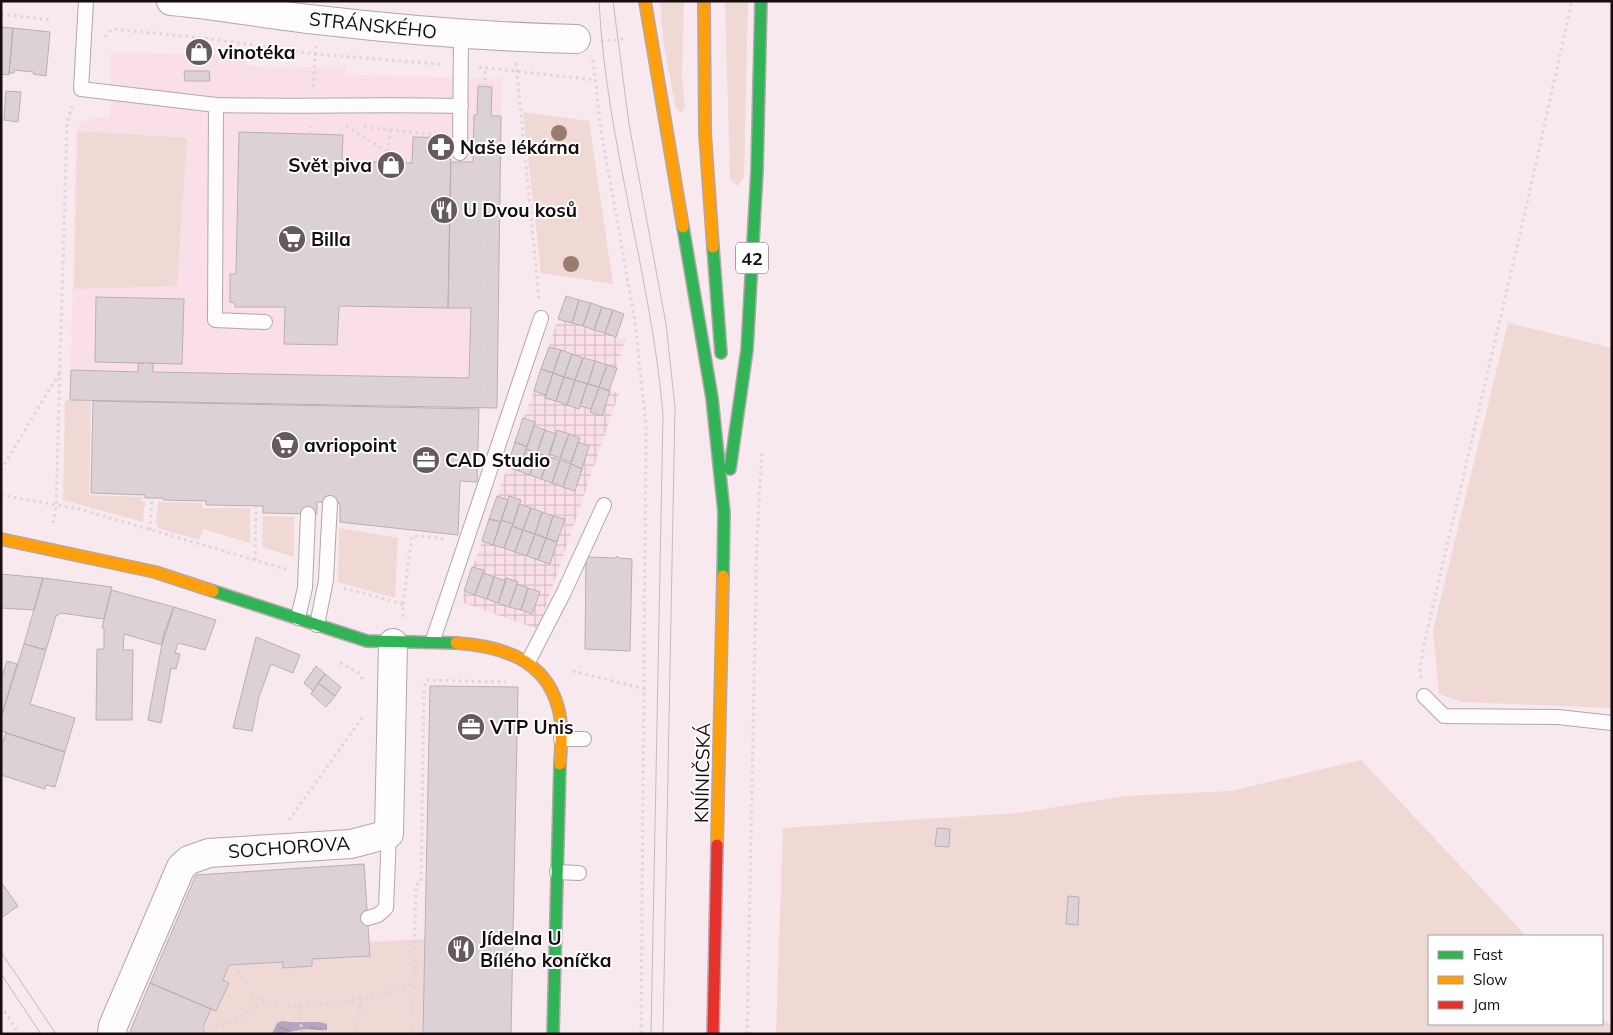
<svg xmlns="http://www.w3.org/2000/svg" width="1613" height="1035" font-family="Mulish,sans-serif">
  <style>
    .built { fill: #fadfe8 }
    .industrial { fill: url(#industrial-grid) }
    .green { fill: #f0d8d4 }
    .water { fill: url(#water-ripples) }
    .building { fill: #dcd1d7; stroke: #baafb5 }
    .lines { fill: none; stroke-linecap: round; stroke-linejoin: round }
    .lane-casing { stroke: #b3a7ab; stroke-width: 16 }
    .street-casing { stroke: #b3a7ab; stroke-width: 30 }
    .fast-casing { stroke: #b3a7ab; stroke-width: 14 }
    .slow-casing { stroke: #b3a7ab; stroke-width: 14 }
    .jam-casing { stroke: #b3a7ab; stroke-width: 14 }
    .path { stroke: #dbd7d9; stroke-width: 3; stroke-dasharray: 2.5 4; stroke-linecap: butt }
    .lane { stroke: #fefcfc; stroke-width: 14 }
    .street { stroke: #fefcfc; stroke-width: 28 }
    .fast { stroke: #30b455; stroke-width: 11 }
    .slow { stroke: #ff9f0a; stroke-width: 11 }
    .jam { stroke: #e5322d; stroke-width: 11 }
    .tram { stroke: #c1bdbe; stroke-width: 1 }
    .tree { fill: #9a7b70 }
    .labels { text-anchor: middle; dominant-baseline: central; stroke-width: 4; stroke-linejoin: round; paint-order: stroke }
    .shield { fill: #fff; stroke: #5d5658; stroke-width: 1 }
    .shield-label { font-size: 18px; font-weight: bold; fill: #170d10 }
    .street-label { font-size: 19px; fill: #170d10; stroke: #fff }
    .poi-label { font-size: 19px; font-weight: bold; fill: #170d10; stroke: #fff; text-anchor: start }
  </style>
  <defs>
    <pattern id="industrial-grid" width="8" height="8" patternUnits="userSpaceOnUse" patternTransform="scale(1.25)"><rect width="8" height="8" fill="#fadfe8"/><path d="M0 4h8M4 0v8" fill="none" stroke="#d6bec6"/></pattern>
    <pattern id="water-ripples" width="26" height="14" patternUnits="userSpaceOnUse" patternTransform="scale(1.25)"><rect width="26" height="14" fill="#b3a5bc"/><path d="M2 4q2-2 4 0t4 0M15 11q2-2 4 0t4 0" fill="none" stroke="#998da1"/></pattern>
  </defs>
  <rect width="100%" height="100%" fill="#f7e9ee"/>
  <path class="built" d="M111,52L245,56V65L274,68L345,67L346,75L502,79L497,408L70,400L76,135L80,123L93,118L110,117Z"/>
  <path class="industrial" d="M566,296L624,314L617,337L625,340L609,391L619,393L538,629L461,602Z"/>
  <path class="green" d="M660,1H684L682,77L685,107L681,113L676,109L664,47Z
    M725,1H748L744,178L737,186L730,179Z
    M523,112L589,121L613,284L541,273Z
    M78,131L187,138L177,286L74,289Z
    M1508,323L1612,348V708L1462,702L1439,694L1433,630Z
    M65,400L91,401L89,495L143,497L142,501L145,502L143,522L63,500Z
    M158,500L161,502L202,503L203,508H250V543L203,529L199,540L158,528L156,522Z
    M263,516L294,517V557L262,547Z
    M339,528L398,538L395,598L338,582Z
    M1361,760L1526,936H1429V1024H1602V1017L1612,1027V1034H776L783,828L1018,813L1126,796L1231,791Z
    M425,939L423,1034H204L203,1027L211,1009L217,1011L228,983L223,980L229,965L283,962V968L312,966V959L370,956L369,942Z"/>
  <path class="water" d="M282,1021C296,1024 317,1020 327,1024V1030C318,1031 308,1028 299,1030C289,1032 283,1034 272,1034L277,1023Z"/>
  <path class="building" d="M1,27L13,28L9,75L1,74Z
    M13,28L50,32L46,76L33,74L34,72L14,70V73H9Z
    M184,71H209L210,81H185Z
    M478,86L492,87L491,116H501L497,408L70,400L71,370L138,372V363H153V372L469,378L471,308H448L451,162H473L474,115H477Z
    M6,91L21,92L18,122L4,120Z
    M239,132L343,135L342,161L412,163L413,137L451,138L448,308L339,306L337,345L284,344L285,307H235V303L230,302V274H236Z
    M566,296L579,300L572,323L558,319Z
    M96,297L184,299L182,364L95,362Z
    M579,300L591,303L583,326L572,323Z
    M591,303L602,307L594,330L583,326Z
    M602,307L613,310L605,333L594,330Z
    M613,310L624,314L616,337L605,333Z
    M549,347L561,350L553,373L541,369Z
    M561,350L572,354L564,377L553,373Z
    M572,354L583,358L575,380L564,377Z
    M583,358L595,361L588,384L575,380Z
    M595,361L607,365L599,387L588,384Z
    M607,365L617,368L609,391L599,387Z
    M541,369L553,373L546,395L534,391Z
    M553,373L564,377L556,401L545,398Z
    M564,377L575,380L567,405L556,401Z
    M575,380L587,384L579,409L567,405Z
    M587,384L599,387L591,409L580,406Z
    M599,387L610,391L602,416L590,412Z
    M93,401L479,409L477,482L460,481L458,535L340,522V503L317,502V514L263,513V506L206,505V501L163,500V498H145V495L91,493Z
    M523,418L535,422L527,447L515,442Z
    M534,426L545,430L537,453L526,449Z
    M545,430L556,434L549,457L537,453Z
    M557,430L569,434L560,458L549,454Z
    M569,434L580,438L571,462L560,458Z
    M515,442L527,447L519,471L507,467Z
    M578,442L589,446L582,469L571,464Z
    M526,449L537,453L530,475L519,471Z
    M537,453L549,457L541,479L530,475Z
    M549,457L560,460L552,483L541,479Z
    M560,460L571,464L563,487L552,483Z
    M571,464L582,469L575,491L563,487Z
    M497,496L508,500L501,522L489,519Z
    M509,496L521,500L513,524L501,520Z
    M519,504L531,508L523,530L512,526Z
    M531,508L542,512L535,534L523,530Z
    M542,512L553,516L546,538L535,534Z
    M553,516L565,519L557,542L546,538Z
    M489,519L501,522L493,545L482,541Z
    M501,520L513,524L504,548L493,545Z
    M512,526L523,530L515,552L504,548Z
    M523,530L535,534L527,556L515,552Z
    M535,534L546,538L538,560L527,556Z
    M546,538L557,542L550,564L538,560Z
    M617,556L619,558L632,559L630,651L585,649L586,557L616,558Z
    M472,567L484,570L475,595L464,591Z
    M483,573L494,577L487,599L475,595Z
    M1,574L43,578L34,610L1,608Z
    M494,577L506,581L498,603L487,599Z
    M43,578L112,587L104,619L61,613L56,616L46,650L24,644Z
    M506,578L518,582L509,607L498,603Z
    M517,584L528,588L521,610L509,607Z
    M528,588L540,592L532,614L521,610Z
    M111,590L174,607L162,645L124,634L123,650H133L132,720H96L97,649H104V628H102Z
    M174,607L216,620L205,650L178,643L175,653L180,654L176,669L171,668L161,723L148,720L164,633Z
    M256,637L300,655L293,673L271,664L259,697L252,731L233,728Z
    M24,644L46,650L30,704L75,718L65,752L1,731V718Z
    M7,661L17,664L1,718V680Z
    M316,666L325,674L313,691L304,683Z
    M325,674L341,687L335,696L318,683Z
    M318,683L335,696L326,707L311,694Z
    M430,686L518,687L511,1034H423Z
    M6,733L65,752L55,787L46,785L45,789L1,775V741L3,742Z
    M937,828L950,829L949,847L935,846Z
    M364,864L370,956L312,959V966L283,968V962L229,965L223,980L229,983L216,1011L150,983L196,875Z
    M1,882L18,906L1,918Z
    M1068,896L1079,897L1078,925L1066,924Z
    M150,983L211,1009L203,1027L204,1034H129Z"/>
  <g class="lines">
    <defs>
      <path id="lane" d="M86,1L81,89L216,105
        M460,153L461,34
        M265,322L215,320L216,105C298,107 379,104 461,106
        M298,618L305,588L308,514
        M317,625L326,580L330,503
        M433,640L541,318
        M529,660L564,592L604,505
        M1424,696L1444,716L1558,717L1612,723
        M561,739H584
        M557,872L579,873
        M368,918L378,915L386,908L389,834"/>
      <path id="street" d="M171,1C220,5 269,15 318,20C404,30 490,37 576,39
        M112,1034L113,1026L181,867L189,860L209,853L351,844L389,834L393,643"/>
      <path id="fast" d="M683,227L712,398L724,512
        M713,247L721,353
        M730,469L747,350L757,171L761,1
        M723,576L724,512
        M213,591L367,641L456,643
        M553,1034L560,764"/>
      <path id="slow" d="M645,1L683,227
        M704,1L705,133L713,247
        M1,539L155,572L213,591
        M456,643C501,646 545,659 558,707C563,724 561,746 560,764
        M717,845L723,576"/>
      <path id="jam" d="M713,1034L717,845"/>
    </defs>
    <use href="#lane" class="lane-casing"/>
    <use href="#street" class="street-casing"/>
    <use href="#fast" class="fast-casing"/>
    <use href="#slow" class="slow-casing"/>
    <use href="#jam" class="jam-casing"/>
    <path class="path" d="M1,14L50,20
      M105,37L112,29L212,39L315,54L440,64
      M601,41L624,39
      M593,60L601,131L635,321L646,427L641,1034
      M516,63L539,298
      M479,67L595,80
      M313,87L316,46
      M346,126L388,152
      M364,127L440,135
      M390,130L388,160H412
      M311,134V126
      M146,363L145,386L484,394L485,67
      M1,470L60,372
      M1,495L79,509L286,569
      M53,523L56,507L67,123L72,106
      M150,530L152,498
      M255,560L256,506
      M344,588L403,604V617
      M403,604L412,536L432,537L445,540
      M340,663L359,673L364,682
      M573,671L645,689
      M1421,678L1420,671L1424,644L1521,230L1572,1
      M289,820L364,715
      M235,965C241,974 247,990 256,997C283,1018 383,997 413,984
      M299,1005L302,1034
      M1,1006L19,1034
      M203,1029L231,1022L251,1009L267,1003
      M355,1034L361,1000
      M412,1034L416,885L421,882L424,689L426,680L506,682
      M747,1034L757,537L762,452"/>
    <use href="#lane" class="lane"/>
    <use href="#street" class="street"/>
    <use href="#fast" class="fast"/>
    <use href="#slow" class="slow"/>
    <use href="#jam" class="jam"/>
    <path class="tram" d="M599,1C606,141 651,275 663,414L651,1034
      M613,1L629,124L666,324L675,407L663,1034
      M1,952L56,1034
      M1,974L41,1034"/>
  </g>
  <g class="tree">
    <circle cx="559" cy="133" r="8"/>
    <circle cx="571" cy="264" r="8"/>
  </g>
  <defs>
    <symbol id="shop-disc" viewBox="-11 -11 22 22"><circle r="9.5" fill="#655a5e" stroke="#fff"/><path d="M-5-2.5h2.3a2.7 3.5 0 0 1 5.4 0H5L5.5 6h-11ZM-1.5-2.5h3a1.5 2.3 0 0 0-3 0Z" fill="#fff"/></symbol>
    <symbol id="pharmacy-disc" viewBox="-11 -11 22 22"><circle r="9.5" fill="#655a5e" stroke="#fff"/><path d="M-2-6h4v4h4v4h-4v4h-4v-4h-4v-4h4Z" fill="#fff"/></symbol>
    <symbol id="restaurant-disc" viewBox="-11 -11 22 22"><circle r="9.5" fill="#655a5e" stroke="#fff"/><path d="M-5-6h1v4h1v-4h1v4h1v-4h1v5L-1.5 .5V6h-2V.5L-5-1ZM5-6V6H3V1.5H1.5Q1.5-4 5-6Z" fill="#fff"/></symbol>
    <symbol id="supermarket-disc" viewBox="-11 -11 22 22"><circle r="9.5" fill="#655a5e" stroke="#fff"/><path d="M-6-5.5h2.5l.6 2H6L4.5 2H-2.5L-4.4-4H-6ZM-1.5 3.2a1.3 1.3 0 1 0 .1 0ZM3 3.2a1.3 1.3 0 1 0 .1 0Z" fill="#fff"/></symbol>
    <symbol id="office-disc" viewBox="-11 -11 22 22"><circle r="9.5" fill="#655a5e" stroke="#fff"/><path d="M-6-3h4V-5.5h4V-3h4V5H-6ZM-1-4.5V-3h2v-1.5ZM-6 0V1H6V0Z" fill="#fff"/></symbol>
  </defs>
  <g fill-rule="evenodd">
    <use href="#shop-disc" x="183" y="36" width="32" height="32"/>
    <use href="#pharmacy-disc" x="425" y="131" width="32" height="32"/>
    <use href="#shop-disc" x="375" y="149" width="32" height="32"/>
    <use href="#restaurant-disc" x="428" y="194" width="32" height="32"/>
    <use href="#supermarket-disc" x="276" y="223" width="32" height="32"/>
    <use href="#supermarket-disc" x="269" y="429" width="32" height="32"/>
    <use href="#office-disc" x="410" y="444" width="32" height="32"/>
    <use href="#office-disc" x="455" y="711" width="32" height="32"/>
    <use href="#restaurant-disc" x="445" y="933" width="32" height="32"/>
  </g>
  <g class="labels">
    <rect class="shield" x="736" y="242.5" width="32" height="31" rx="4"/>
    <g class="shield-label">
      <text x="752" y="258">42</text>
    </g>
    <g class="street-label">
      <text transform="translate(373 25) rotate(6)">STRÁNSKÉHO</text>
      <text transform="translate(702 773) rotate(-89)">KNÍNIČSKÁ</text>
      <text transform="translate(289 847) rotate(-4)">SOCHOROVA</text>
    </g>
    <g class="poi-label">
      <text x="218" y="52">vinotéka</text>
      <text x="460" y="147">Naše lékárna</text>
      <text x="372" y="165" text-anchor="end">Svět piva</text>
      <text x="463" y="210">U Dvou kosů</text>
      <text x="311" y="239">Billa</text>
      <text x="304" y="445">avriopoint</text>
      <text x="445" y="460">CAD Studio</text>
      <text x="490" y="727">VTP Unis</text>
      <text x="480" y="938">Jídelna U<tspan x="480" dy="22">Bílého koníčka</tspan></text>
    </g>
  </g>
  <rect width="1613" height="1035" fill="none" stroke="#170d10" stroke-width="5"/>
  <rect x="1428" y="935" width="175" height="90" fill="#ffffff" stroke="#a29e9f"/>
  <rect x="1438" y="951" width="25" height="8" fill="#30b455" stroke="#a29e9f"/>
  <text x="1473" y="960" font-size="15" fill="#170d10">Fast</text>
  <rect x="1438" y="976" width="25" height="8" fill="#ff9f0a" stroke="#a29e9f"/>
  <text x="1473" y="985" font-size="15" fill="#170d10">Slow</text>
  <rect x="1438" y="1001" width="25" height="8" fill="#e5322d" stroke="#a29e9f"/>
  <text x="1473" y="1010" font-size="15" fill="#170d10">Jam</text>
</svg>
